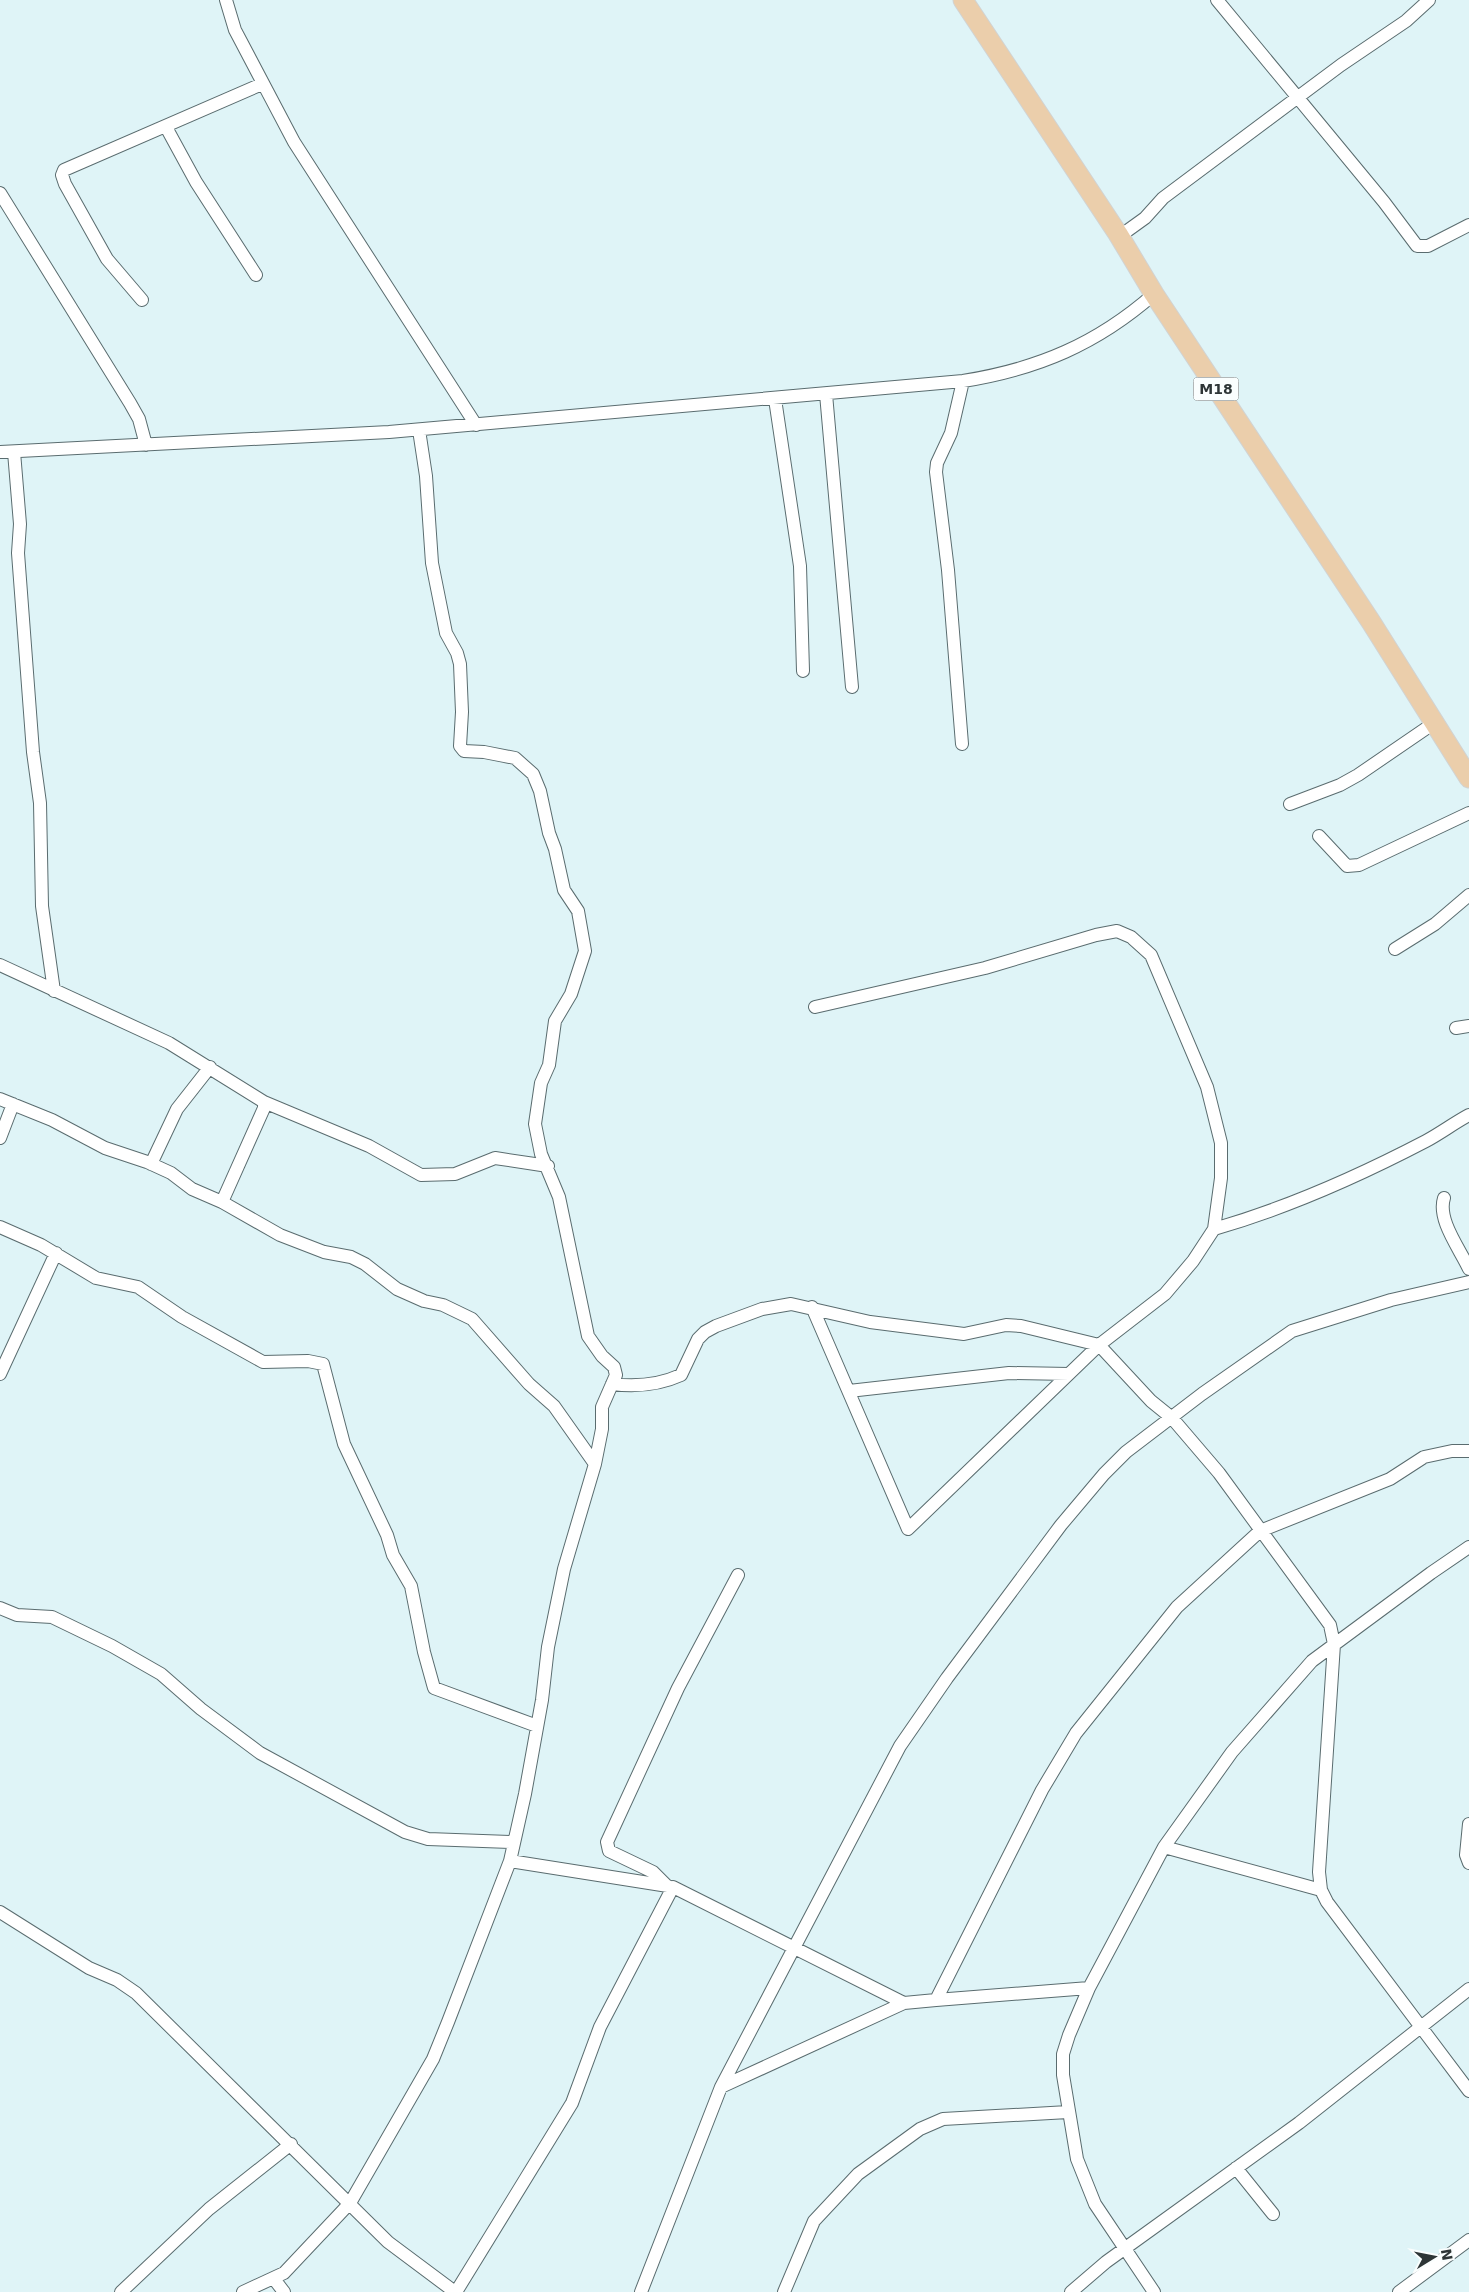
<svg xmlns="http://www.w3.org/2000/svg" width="1469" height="2292" font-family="'DejaVu Sans',sans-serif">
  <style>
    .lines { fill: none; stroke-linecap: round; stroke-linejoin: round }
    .street-casing { stroke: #5a6c6f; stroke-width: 14 }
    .primary-casing { stroke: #d1d3d3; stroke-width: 21 }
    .street { stroke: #fff; stroke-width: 12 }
    .primary { stroke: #ebceab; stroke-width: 19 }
    .labels { text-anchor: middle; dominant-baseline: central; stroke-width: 5; stroke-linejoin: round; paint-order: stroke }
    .shield { fill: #fafefe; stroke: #6a7172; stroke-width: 1 }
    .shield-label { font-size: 14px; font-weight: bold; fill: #2d3536 }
  </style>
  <rect width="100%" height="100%" fill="#dff4f7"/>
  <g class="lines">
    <defs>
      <path id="street" d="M226,0L235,30L294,142L476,425
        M1217,0L1384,202L1417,246H1428L1469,225
        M166,127L196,182L256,275
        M0,193L130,403L139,419L146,445
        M1120,236L1145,218L1163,198L1341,65L1406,21L1429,0
        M142,300L107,259L65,184L62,175L64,170L262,84
        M826,394L852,687
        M775,399L800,566L803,671
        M0,452L389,432L963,381C1038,369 1097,344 1154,294
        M14,452L20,524L18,553L33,752L40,803L42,906L54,991
        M962,744L948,570L936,472L937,463L951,433L963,381
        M1290,804L1340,785L1358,775L1434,723
        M1319,836L1347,866L1359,865L1469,813
        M1395,949L1435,924L1469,895
        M0,965L169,1043L264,1102L369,1146L421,1175L455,1174L495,1158L548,1166
        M1456,1028L1469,1026
        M0,1099L52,1120L105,1148L147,1162L171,1173L192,1189L222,1202L280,1235L324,1252L351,1257L365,1264L397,1289L424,1301L443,1305L472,1319L529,1384L554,1406L595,1464
        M0,1138L13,1104
        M151,1164L177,1109L210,1067
        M1444,1198C1437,1220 1460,1249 1469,1269
        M222,1202L264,1108V1102
        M0,1227L41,1245L96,1278L138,1287L182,1317L263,1362L308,1361L323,1364L344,1444L387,1535L393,1555L411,1586L424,1652L434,1688L537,1726
        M1214,1229C1287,1208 1359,1176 1426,1141C1441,1133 1454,1123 1469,1115
        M812,1307L908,1529L1099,1345L1165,1294L1193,1261L1214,1229L1221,1178V1143L1207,1087L1151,955L1131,937L1117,931L1096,935L985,968L815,1007
        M0,1374L56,1253
        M612,1384C636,1387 659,1385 681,1375L698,1339L705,1332L716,1326L762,1309L791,1304L870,1322L964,1334L1006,1325L1021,1326L1099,1345L1151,1401L1172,1418L1219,1473L1330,1625L1334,1644L1319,1872L1321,1890L1327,1902L1469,2091
        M849,1391L1009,1373L1069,1374
        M0,1608L17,1615L52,1617L112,1646L161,1674L201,1709L260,1753L405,1832L428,1839L513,1842
        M1469,1824L1466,1855L1469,1863
        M1164,1847L1321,1890
        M510,1861L668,1886
        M667,1886L653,1872L609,1851L607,1842L678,1688L738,1575
        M0,1912L89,1968L117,1980L136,1993L388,2242L455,2292
        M1089,1988L936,2000L1042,1790L1076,1733L1177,1607L1260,1531L1390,1479L1424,1457L1452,1451H1469
        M721,2087L904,2003
        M1236,2168L1273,2214
        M274,2279L284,2292
        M121,2292L209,2209L291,2144
        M243,2292L284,2273L350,2203L433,2059L448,2022L510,1861L525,1794L542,1700L548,1647L564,1569L595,1464L602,1429V1407L616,1375L614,1367L602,1356L588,1336L559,1197L541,1154L535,1124L541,1083L549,1065L555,1021L571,994L585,951L578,911L564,890L555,849L549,833L540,791L533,774L515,758L484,752L464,751L460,746L462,712L460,664L457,653L446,633L432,563L426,476L419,430
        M456,2292L572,2103L600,2027L673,1887L904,2003L936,2000
        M641,2292L721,2087L900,1746L947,1678L1061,1525L1104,1474L1126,1452L1202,1394L1292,1331L1391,1300L1469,1282
        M784,2292L814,2221L858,2174L920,2129L943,2119L1068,2112
        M1071,2292L1106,2262L1299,2123L1469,1989
        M1154,2292L1095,2204L1077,2159L1063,2075V2054L1069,2035L1089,1988L1164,1847L1232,1752L1312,1661L1431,1573L1469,1547
        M1399,2292L1469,2240"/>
      <path id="primary" d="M963,0L1118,234L1154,294L1371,622L1469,778"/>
    </defs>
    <use href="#street" class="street-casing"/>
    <use href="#primary" class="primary-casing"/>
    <use href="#street" class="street"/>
    <use href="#primary" class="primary"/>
  </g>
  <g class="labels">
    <rect class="shield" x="1193.5" y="377.5" width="45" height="23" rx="4"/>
    <g class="shield-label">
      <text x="1216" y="389">M18</text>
    </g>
  </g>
  <g transform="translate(1434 2257) rotate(80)" stroke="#fafefe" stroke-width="4" paint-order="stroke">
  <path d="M0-4L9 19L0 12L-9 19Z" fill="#2d3536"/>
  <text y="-8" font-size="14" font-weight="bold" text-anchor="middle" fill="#2d3536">N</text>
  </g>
</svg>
